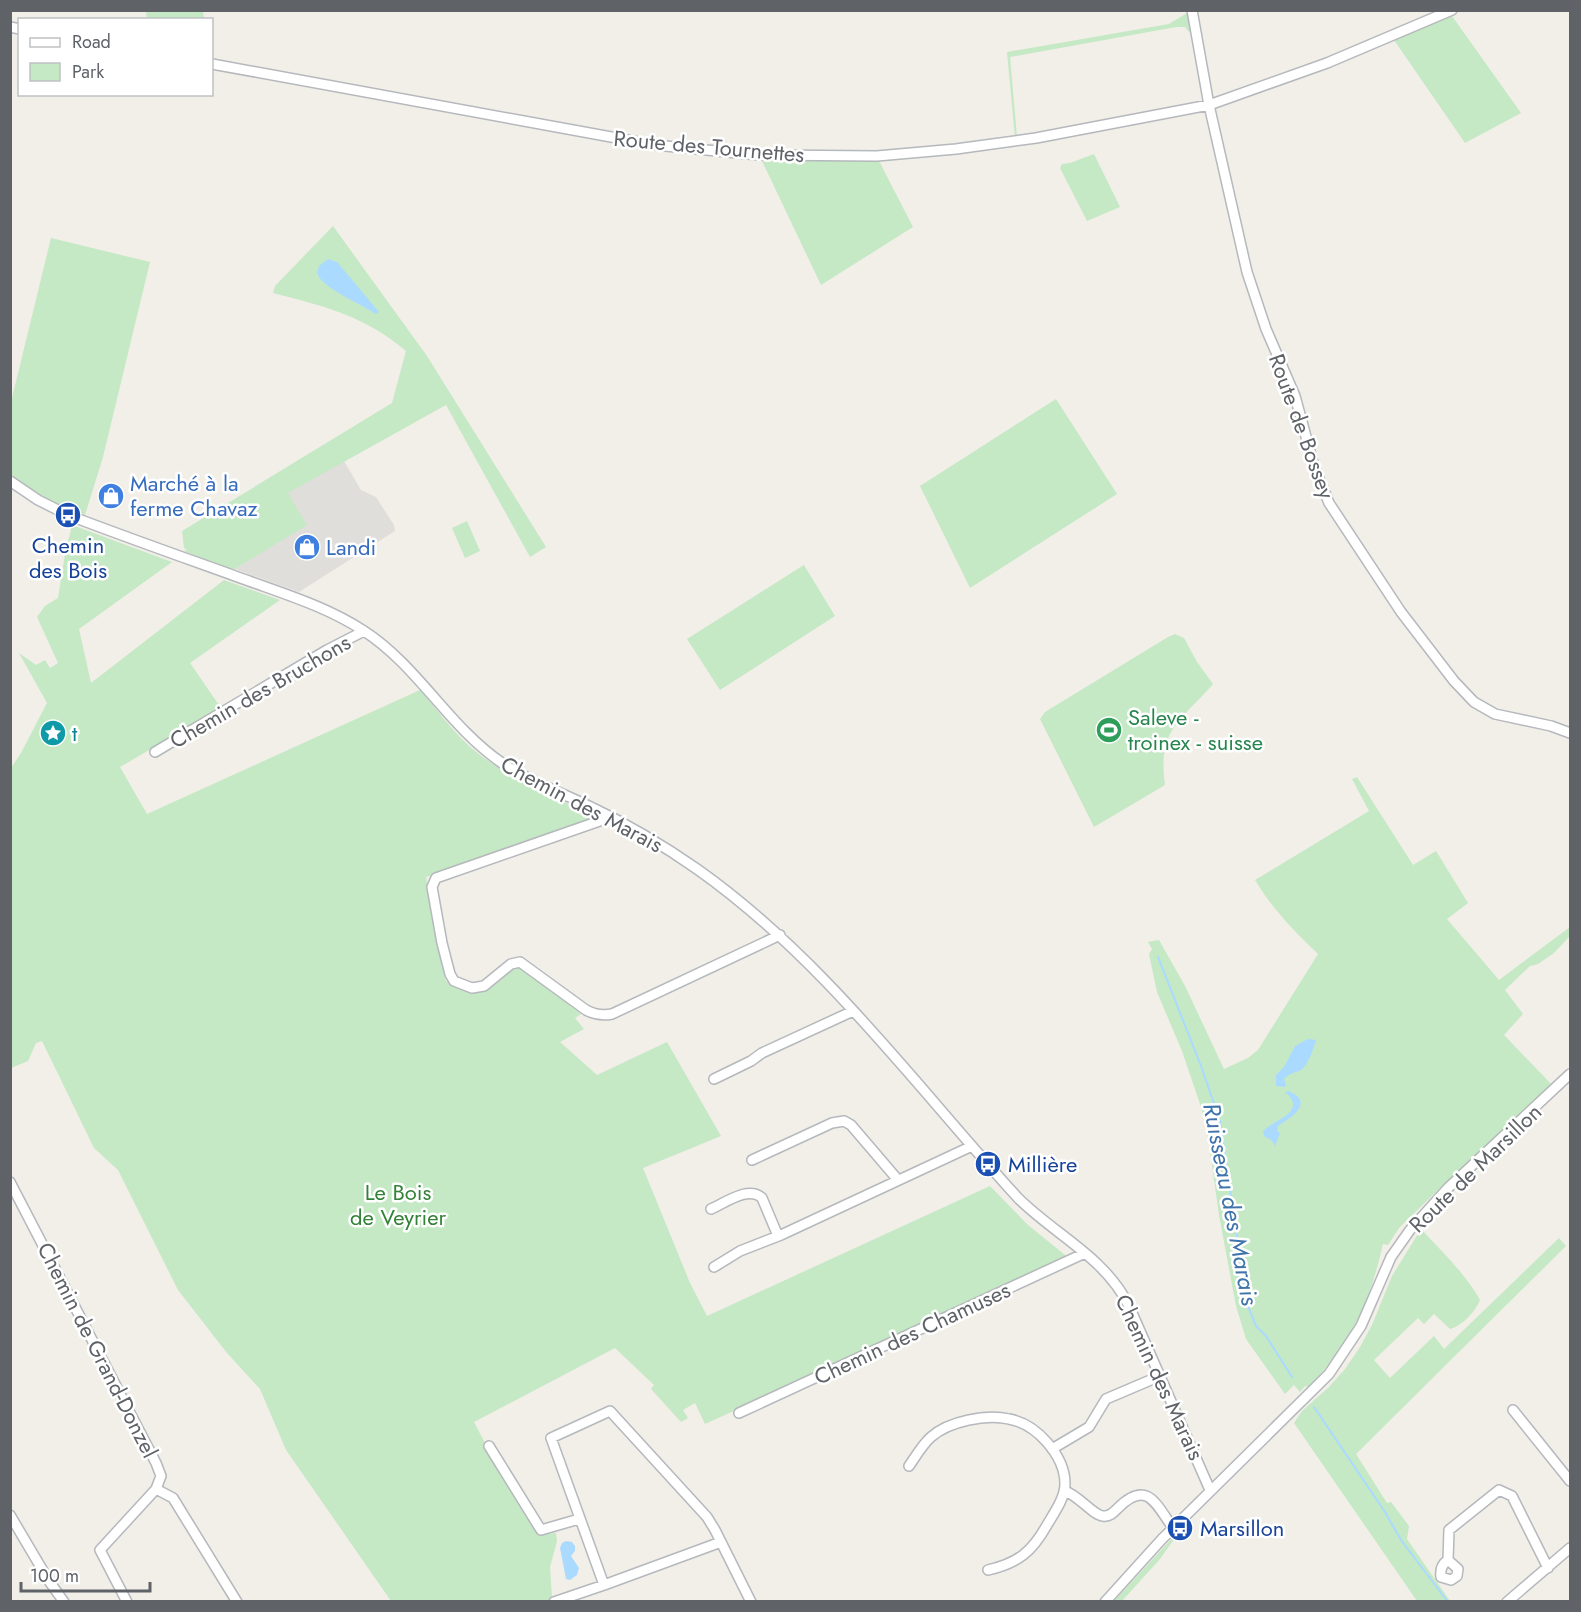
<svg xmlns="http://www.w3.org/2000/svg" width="1581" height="1612" font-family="Jost,sans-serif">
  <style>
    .industrial { fill: #e0deda }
    .green { fill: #c5e8c5 }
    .water { fill: #aadaff }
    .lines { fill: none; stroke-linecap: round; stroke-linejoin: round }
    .stream { stroke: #aadaff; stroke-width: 2 }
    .minor-casing { stroke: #b5b8bc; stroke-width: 12 }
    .minor { stroke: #fff; stroke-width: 9 }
    .labels { text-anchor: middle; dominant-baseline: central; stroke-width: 5; stroke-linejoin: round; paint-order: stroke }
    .street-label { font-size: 22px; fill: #5f6368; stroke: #fff }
    .shop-label { font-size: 22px; fill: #366cbe; stroke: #fff; text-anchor: start }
    .transit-label { font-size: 22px; fill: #164399; stroke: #fff; text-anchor: start }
    .leisure-label { font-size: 22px; fill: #27864d; stroke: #fff; text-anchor: start }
    .culture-label { font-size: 22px; fill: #0d838f; stroke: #fff; text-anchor: start }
    .park-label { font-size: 22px; fill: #348238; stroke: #fff }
    .water-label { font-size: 24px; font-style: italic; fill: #4174aa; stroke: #fff }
  </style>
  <rect width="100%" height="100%" fill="#f1efe8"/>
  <path class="industrial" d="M344,461L361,490L376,497L394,525L395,531L299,592L235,569L306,525L287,493Z"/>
  <path class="green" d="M146,11H203L204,19H147Z
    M1187,13L1191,34L1185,27H1176L1010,57L1017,137L1015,138L1007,52L1169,24Z
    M1452,16L1521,113L1465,143L1394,40Z
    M1094,154L1120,207L1087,221L1060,168L1062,164L1070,163Z
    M761,159L784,161L878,159L913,227L821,285Z
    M333,226L427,356L546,547L530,557L446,405L288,493L307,525L235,569L225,568L184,551L187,550L184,548L182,531L392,403L406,351C365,316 324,306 273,293L275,286Z
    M51,238L150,262L103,457L85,515C56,504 35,494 11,474V402Z
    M1056,399L1117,494L970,588L920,486Z
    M467,521L480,551L465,558L452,528Z
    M72,525L172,562L79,629L91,683L224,580L280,600L190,663L221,708L120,767L147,814L420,690C436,709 451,729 469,746C506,778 551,796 595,816L587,823L495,856L426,877L445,979C453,992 477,994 490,988C498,984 506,974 513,968H522L581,1014L575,1018L584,1029L560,1042L597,1075L667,1042L721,1136L643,1168L690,1283L707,1316L990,1186L1028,1225L1070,1259L705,1424L695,1403L683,1410L688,1418L681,1422L651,1389L654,1385L615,1348L474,1422L503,1478L539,1535L556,1533L557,1541L550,1567L552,1598L542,1602L391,1601L286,1450L260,1389L227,1353L178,1290L118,1170L94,1148L42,1041L36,1043L28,1061L11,1068V768L21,753L47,703L19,653L36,665L45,660L50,668L58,663L37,617L45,606L58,598L65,554Z
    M804,565L835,616L720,690L687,639Z
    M1175,634L1184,638L1197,662L1213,684C1181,721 1157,729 1165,785L1094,827L1040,719L1045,712L1168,637Z
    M1357,777L1413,865L1436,851L1468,903L1447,919L1499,980L1570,927V936L1554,953L1538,964L1530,966L1505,990L1523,1014L1504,1035L1553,1086L1442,1186L1399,1228L1388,1245L1383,1244C1369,1305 1352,1341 1309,1387L1305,1386L1300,1392L1294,1385L1285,1394L1246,1339L1236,1306L1219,1215L1209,1144L1201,1107L1182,1051L1157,992L1149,954L1152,949L1148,942L1159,940L1185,986L1224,1069L1248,1058L1258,1050L1318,954C1291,928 1275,912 1255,880L1369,811L1352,779Z
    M1421,1229C1442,1252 1465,1273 1480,1300C1475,1312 1462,1326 1450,1329L1434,1314L1424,1324L1418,1318L1374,1360L1390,1378L1434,1336L1444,1349L1559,1238L1566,1246L1356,1454L1387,1503L1391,1502L1409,1526L1407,1539L1450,1601H1417L1294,1423L1302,1411L1329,1387L1345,1369L1360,1347L1372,1325L1392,1276Z
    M1176,1534L1177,1535L1160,1559L1122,1601H1114Z"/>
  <path class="water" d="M328,259L337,262L379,312L376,314C360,303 323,289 317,273L319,266Z
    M1308,1039L1316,1040C1314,1047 1308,1066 1301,1070C1295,1073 1289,1073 1284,1079L1286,1085L1285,1087L1276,1086V1075L1284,1067L1295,1046Z
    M1288,1091C1316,1102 1291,1118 1278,1126L1277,1131L1280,1133L1275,1146L1271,1140L1264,1136L1263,1132C1270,1120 1310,1113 1285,1092Z
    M566,1541L572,1542L575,1546V1551L571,1556L579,1568L577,1575L570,1580L566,1579L560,1548L562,1543Z"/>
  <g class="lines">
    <path class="stream" d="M1158,957L1201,1066L1220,1121L1247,1304L1256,1326L1266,1336L1292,1377
      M1314,1407L1385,1512L1401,1540L1448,1602"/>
    <defs>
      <path id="minor" d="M1192,10L1209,105L1247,272L1266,329L1295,396L1314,466L1329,503L1401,612L1454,681L1474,702L1495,714L1551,726L1570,733
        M10,27L20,29
        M212,64L655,145L758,155L877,156L956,149L1036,138L1209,105L1327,63L1452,10
        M10,481L38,500L68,515C128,538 188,559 249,581C288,595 329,608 364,631C418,666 448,726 502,763C530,782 563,793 593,808C629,825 664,846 697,869C823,958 915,1085 1018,1198C1055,1235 1105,1257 1129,1306L1210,1490
        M155,752L327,650L364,631
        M611,817L436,878L432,887L442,943L450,974L454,981L472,988L484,986L511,964L520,962L586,1010C595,1015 602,1016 612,1014L780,935
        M714,1079L751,1061L762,1053L853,1011
        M752,1160L832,1123L844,1121L851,1125L898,1180
        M10,1182L156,1463L161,1476L156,1489L100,1550L127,1602
        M711,1209C725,1203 749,1185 762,1198L778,1236
        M714,1267L740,1251L781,1235L972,1146
        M1513,1410L1570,1481
        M739,1413L1085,1253
        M489,1446L541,1530L579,1519
        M1052,1449L1089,1427L1106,1399L1160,1376
        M909,1466C916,1456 922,1445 931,1437C949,1421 986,1414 1009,1419C1037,1424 1065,1456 1065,1484C1065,1498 1054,1513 1047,1525C1032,1552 1018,1563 988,1570
        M156,1489L173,1498L237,1602
        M1065,1491C1079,1496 1094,1516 1103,1516C1110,1517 1114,1512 1118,1508C1147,1479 1156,1504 1173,1528
        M10,1515L49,1581L64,1602
        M1448,1560L1458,1569L1457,1576L1451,1580L1441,1577C1440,1570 1442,1564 1448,1560L1449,1530L1499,1490L1512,1496L1548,1568
        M604,1585L551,1438L610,1411L707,1517L715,1530L751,1602
        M554,1602L604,1585L721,1542
        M1105,1602L1162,1539L1329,1374L1361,1326L1391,1257L1410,1230L1448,1188L1570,1074
        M1507,1602L1570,1548"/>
    </defs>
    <use href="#minor" class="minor-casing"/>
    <use href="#minor" class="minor"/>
  </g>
  <defs>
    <symbol id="shop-disc" viewBox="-11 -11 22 22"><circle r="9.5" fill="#3f7fe0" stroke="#fff"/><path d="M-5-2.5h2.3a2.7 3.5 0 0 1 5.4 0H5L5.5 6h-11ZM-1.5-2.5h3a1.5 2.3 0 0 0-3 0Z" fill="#fff"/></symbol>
    <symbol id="bus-disc" viewBox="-11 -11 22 22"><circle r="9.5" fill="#1a4fb4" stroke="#fff"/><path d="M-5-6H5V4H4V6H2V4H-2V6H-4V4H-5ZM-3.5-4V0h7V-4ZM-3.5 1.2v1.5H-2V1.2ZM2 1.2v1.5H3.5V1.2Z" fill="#fff"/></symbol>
    <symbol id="stadium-disc" viewBox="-11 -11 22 22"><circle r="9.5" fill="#2e9e5b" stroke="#fff"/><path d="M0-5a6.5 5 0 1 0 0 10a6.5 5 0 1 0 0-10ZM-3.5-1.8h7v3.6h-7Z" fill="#fff"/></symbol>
    <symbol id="sight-disc" viewBox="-11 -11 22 22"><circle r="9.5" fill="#0f9aa8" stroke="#fff"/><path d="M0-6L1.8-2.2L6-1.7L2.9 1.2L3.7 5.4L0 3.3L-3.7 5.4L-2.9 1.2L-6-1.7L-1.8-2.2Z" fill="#fff"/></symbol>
  </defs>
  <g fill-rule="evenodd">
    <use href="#shop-disc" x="96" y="481" width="30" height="30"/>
    <use href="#bus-disc" x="53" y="500" width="30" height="30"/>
    <use href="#shop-disc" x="292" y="532" width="30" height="30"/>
    <use href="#stadium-disc" x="1094" y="715" width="30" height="30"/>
    <use href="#sight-disc" x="38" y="718" width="30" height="30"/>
    <use href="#bus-disc" x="973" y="1149" width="30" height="30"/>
    <use href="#bus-disc" x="1165" y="1513" width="30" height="30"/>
  </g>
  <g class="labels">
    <g class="street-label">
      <text transform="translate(709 146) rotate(5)">Route des Tournettes</text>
      <text transform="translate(1302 426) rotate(70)">Route de Bossey</text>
      <text transform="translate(260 691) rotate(-30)">Chemin des Bruchons</text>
      <text transform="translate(582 804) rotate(28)">Chemin des Marais</text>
      <text transform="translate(1475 1168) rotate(-44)">Route de Marsillon</text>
      <text transform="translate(912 1333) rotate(-25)">Chemin des Chamuses</text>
      <text transform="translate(98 1350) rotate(63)">Chemin de Grand-Donzel</text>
      <text transform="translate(1160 1377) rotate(65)">Chemin des Marais</text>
    </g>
    <g class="shop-label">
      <text x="130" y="483">Marché à la<tspan x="130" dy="25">ferme Chavaz</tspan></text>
      <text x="326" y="547">Landi</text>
    </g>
    <g class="transit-label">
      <text x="68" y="545" text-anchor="middle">Chemin<tspan x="68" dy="25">des Bois</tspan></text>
      <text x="1008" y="1164">Millière</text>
      <text x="1200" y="1528">Marsillon</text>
    </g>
    <g class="leisure-label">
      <text x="1128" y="717">Saleve -<tspan x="1128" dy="25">troinex - suisse</tspan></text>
    </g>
    <g class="culture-label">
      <text x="72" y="733">t</text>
    </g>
    <g class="park-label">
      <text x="398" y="1192">Le Bois<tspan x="398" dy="25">de Veyrier</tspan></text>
    </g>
    <g class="water-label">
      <text transform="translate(1231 1204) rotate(79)">Ruisseau des Marais</text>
    </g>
  </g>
  <rect width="1581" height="1612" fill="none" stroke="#5f6368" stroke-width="24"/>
  <rect x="18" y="18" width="195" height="78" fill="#ffffff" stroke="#bfc1c3" stroke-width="1.5"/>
  <rect x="30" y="38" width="30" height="9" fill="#ffffff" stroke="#bfc1c3" stroke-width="1.5"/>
  <text x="72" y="48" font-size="18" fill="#5f6368">Road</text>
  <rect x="30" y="63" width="30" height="18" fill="#c5e8c5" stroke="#bfc1c3" stroke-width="1.5"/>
  <text x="72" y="78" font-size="18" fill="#5f6368">Park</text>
  <path d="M21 1582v9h129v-9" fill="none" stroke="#5f6368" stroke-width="3"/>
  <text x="30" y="1582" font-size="18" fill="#5f6368" stroke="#ffffff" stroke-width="4.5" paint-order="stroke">100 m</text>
</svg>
